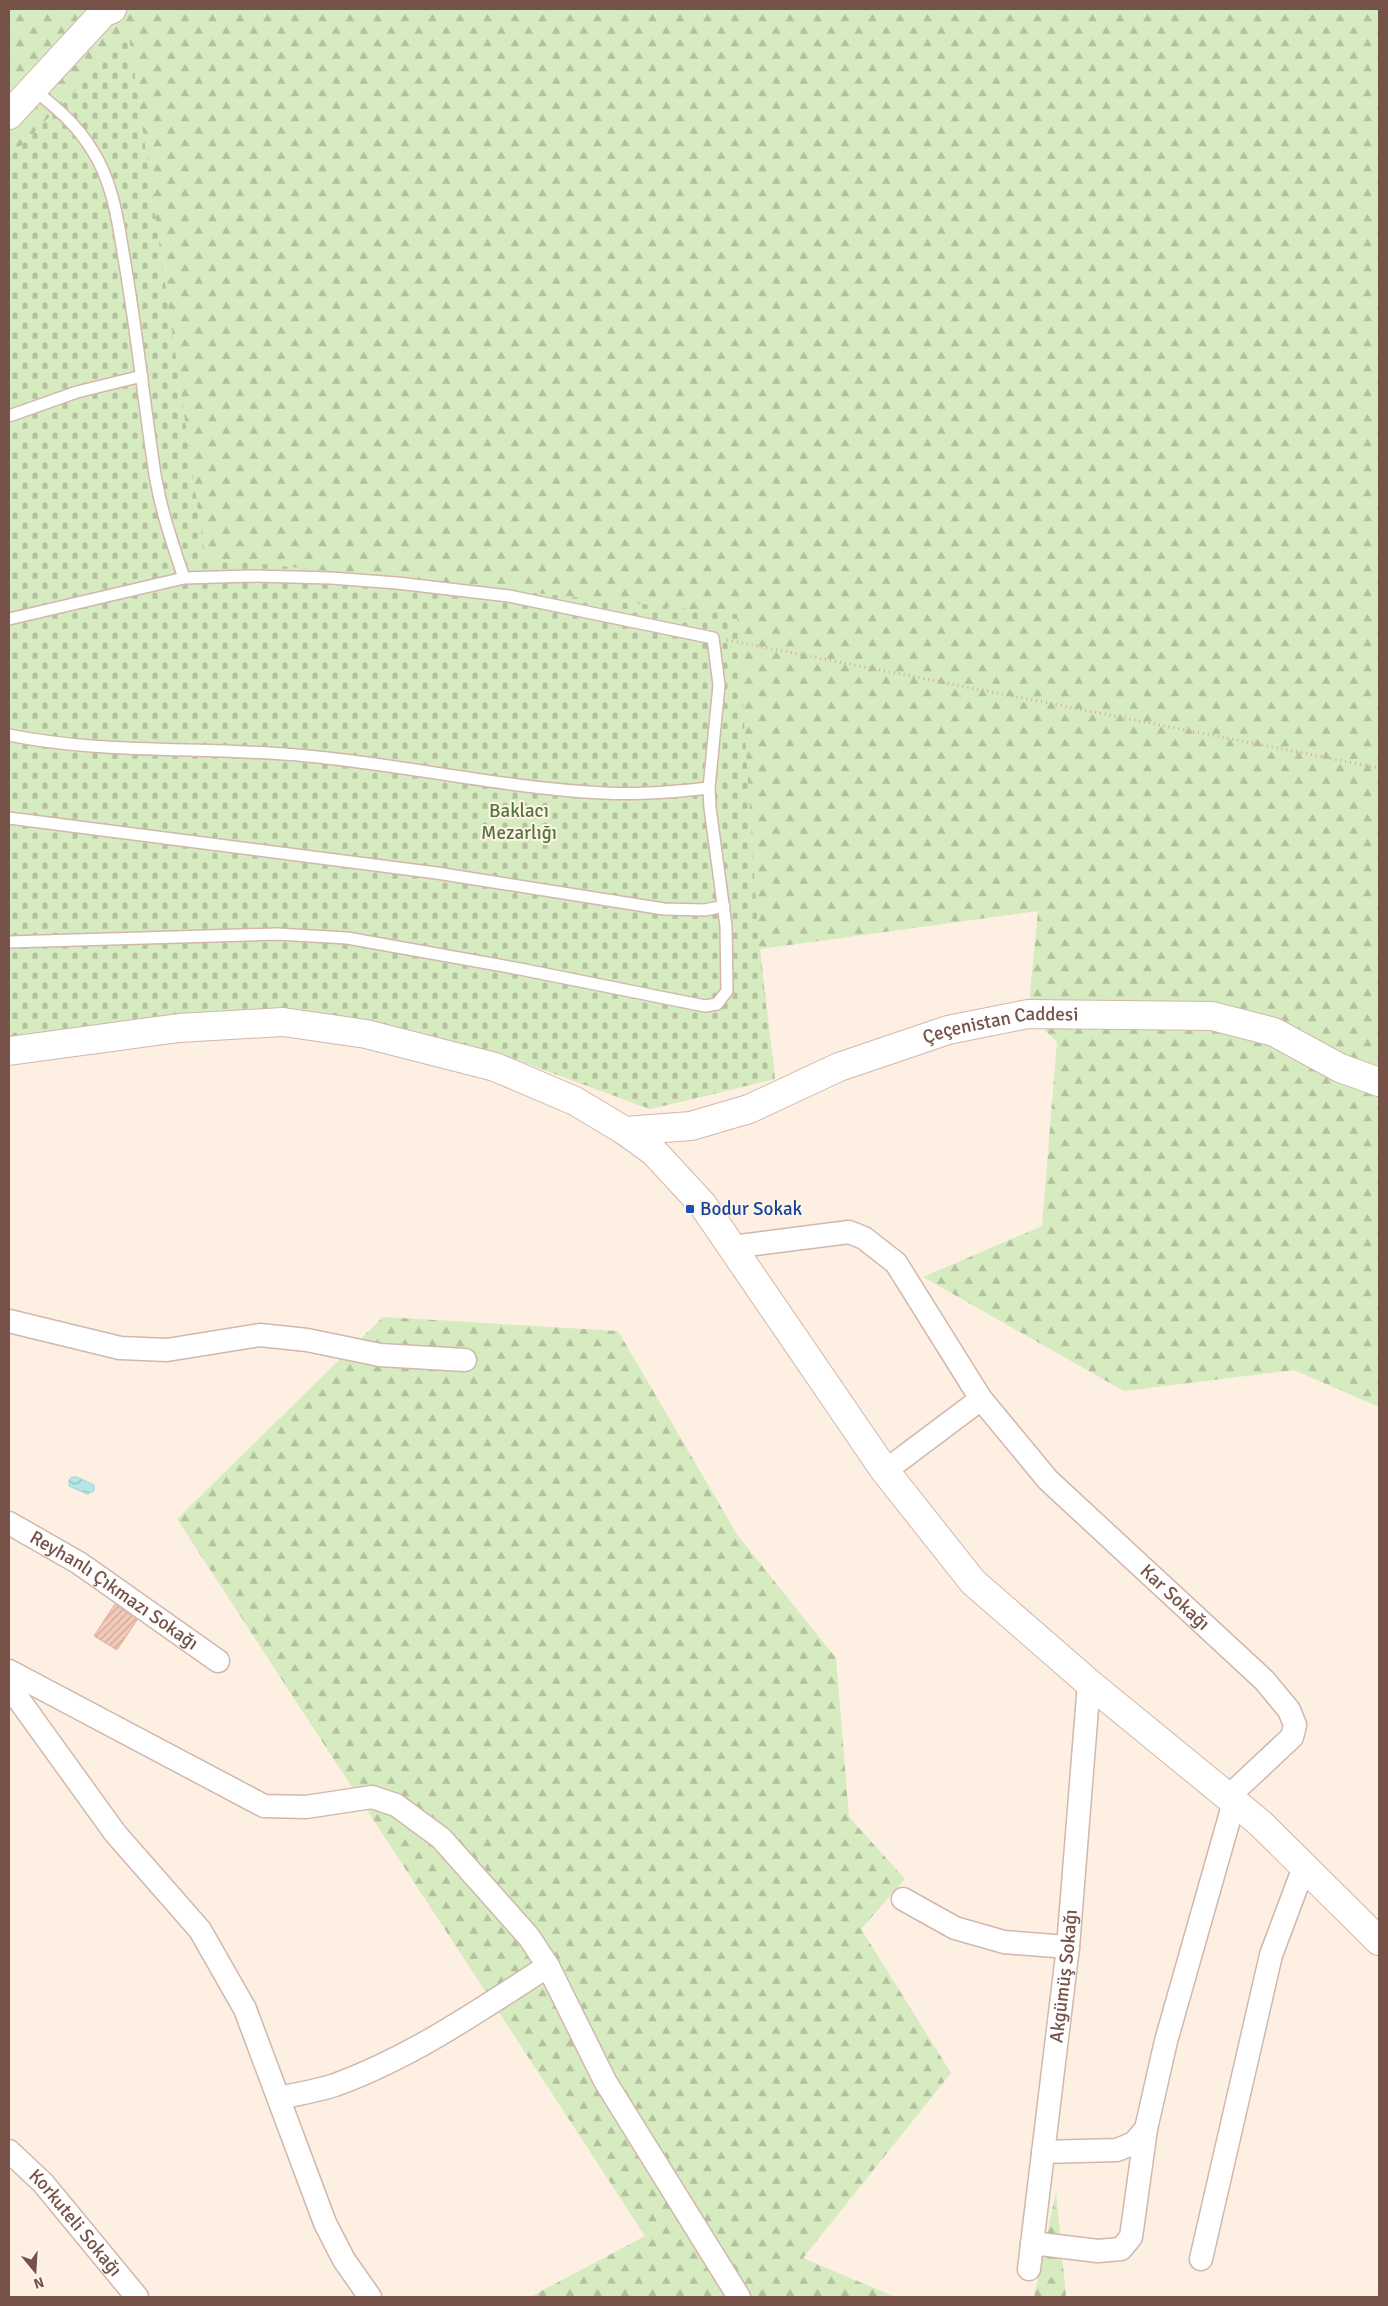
<svg xmlns="http://www.w3.org/2000/svg" width="1388" height="2306" font-family="Signika,sans-serif">
  <style>
    .forest { fill: url(#forest-firs) }
    .cemetery { fill: url(#cemetery-stones) }
    .water { fill: url(#water-waves); stroke: #9cd7d9 }
    .building { fill: url(#building-hatch); stroke: #e7ad99 }
    .lines { fill: none; stroke-linecap: round; stroke-linejoin: round }
    .service-casing { stroke: #d1b7ac; stroke-width: 14 }
    .minor-casing { stroke: #d1b7ac; stroke-width: 25 }
    .tertiary-casing { stroke: #d1b7ac; stroke-width: 30 }
    .path { stroke: #d8ac9c; stroke-width: 3; stroke-dasharray: 1 4; stroke-linecap: butt }
    .service { stroke: #fff; stroke-width: 11 }
    .minor { stroke: #fff; stroke-width: 22 }
    .tertiary { stroke: #fff; stroke-width: 28 }
    .transit-dot { fill: #1a4fb4; stroke: #fff4e9; stroke-width: 2 }
    .labels { text-anchor: middle; dominant-baseline: central; stroke-width: 4; stroke-linejoin: round; paint-order: stroke }
    .park-label { font-size: 19px; fill: #55763c; stroke: #fff4e9 }
    .street-label { font-size: 19px; fill: #765248; stroke: #fff4e9 }
    .transit-label { font-size: 19px; fill: #164399; stroke: #fff4e9; text-anchor: start }
  </style>
  <defs>
    <pattern id="forest-firs" width="22" height="20" patternUnits="userSpaceOnUse" patternTransform="scale(1.25)"><rect width="22" height="20" fill="#d7ebc0"/><path d="M5 1l3.5 6h-7zM16 11l3.5 6h-7z" fill="#b3c19e"/></pattern>
    <pattern id="cemetery-stones" width="16" height="16" patternUnits="userSpaceOnUse" patternTransform="scale(1.25)"><rect width="16" height="16" fill="#d7ebc0"/><path d="M2 7V4a2 2 0 0 1 4 0v3zM10 15v-3a2 2 0 0 1 4 0v3z" fill="#b3c19e"/></pattern>
    <pattern id="water-waves" width="16" height="10" patternUnits="userSpaceOnUse" patternTransform="scale(1.25)"><rect width="16" height="10" fill="#b6e6e7"/><path d="M0 5q4-4 8 0t8 0" fill="none" stroke="#99bdbd"/></pattern>
    <pattern id="building-hatch" width="6" height="6" patternUnits="userSpaceOnUse" patternTransform="scale(1.25)"><rect width="6" height="6" fill="#f4c9b9"/><path d="M-1 1l2-2M0 6l6-6M5 7l2-2" fill="none" stroke="#caa698"/></pattern>
  </defs>
  <rect width="100%" height="100%" fill="#fdefe2"/>
  <path class="forest" d="M9,9H1379V1407L1294,1370L1124,1391L923,1277L1042,1226L1057,1042L1028,1014L1038,911L760,949L775,1079L650,1109L493,1051L276,1010L9,1045Z
    M383,1317L618,1331L738,1536L836,1658L849,1817L905,1879L861,1929L951,2073L803,2258L895,2297H530L645,2236L177,1519Z
    M1056,2192L1066,2297H1034Z"/>
  <path class="cemetery" d="M129,35L205,558L737,614L759,949L775,1079L650,1109L493,1051L276,1010L9,1045V158Z"/>
  <path class="water" d="M72,1477H77L94,1485V1491L87,1494L69,1486V1480Z"/>
  <path class="building" d="M115,1604L137,1620L117,1650L94,1636Z"/>
  <g class="lines">
    <defs>
      <path id="service" d="M32,88C57,109 75,122 92,150C113,182 118,222 124,258C136,326 143,394 153,461C158,501 171,540 184,578
        M9,416L77,392L142,376
        M9,619L184,578L250,576L331,578L397,583L509,596L713,638L719,685L709,788L710,808L726,926L727,991L717,1004L705,1006L520,969L347,938L277,934L9,942
        M9,735C106,755 208,746 307,756C406,765 504,788 604,793C639,795 674,792 709,788
        M9,818L437,873L664,909L705,910L724,906"/>
      <g id="minor">
        <path d="M732,1247L849,1232L864,1238L896,1263L981,1399L885,1471"/>
        <path d="M9,1321L120,1348L167,1350L260,1335L307,1340L380,1355L465,1360"/>
        <path id="s1" d="M981,1399L1048,1480L1264,1680L1289,1710L1295,1725L1292,1737L1228,1797"/>
        <path id="s2" d="M9,1523L79,1563L218,1661"/>
        <path d="M9,1671L264,1806L306,1807L372,1797L396,1805L441,1838L529,1937L548,1966L605,2081L739,2297"/>
        <path d="M9,1686L115,1833L200,1930L245,2009L325,2223L344,2260L370,2297"/>
        <path d="M903,1899L955,1928L1004,1942L1068,1947"/>
        <path d="M279,2098C297,2094 317,2091 335,2085C412,2057 480,2010 548,1966"/>
        <path id="s3" d="M9,2151L43,2183L137,2297"/>
        <path d="M1043,2152L1117,2150L1134,2143L1146,2129L1166,2041L1234,1802"/>
        <path d="M1032,2243L1098,2251L1121,2249L1131,2237L1146,2129"/>
        <path d="M1201,2259L1271,1955L1304,1867"/>
        <path id="s4" d="M1029,2269L1068,1947L1089,1683"/>
      </g>
      <g id="tertiary">
        <path d="M9,115L103,13L112,9"/>
        <path d="M9,1051L179,1028L283,1022L366,1034L495,1067L575,1101L625,1131L654,1152L703,1205L885,1471L973,1582L1089,1683L1260,1823L1379,1941"/>
        <path id="s5" d="M625,1131L691,1126L749,1109L839,1067L948,1030L1028,1014L1212,1016L1274,1032L1340,1068L1379,1082"/>
      </g>
    </defs>
    <use href="#service" class="service-casing"/>
    <use href="#minor" class="minor-casing"/>
    <use href="#tertiary" class="tertiary-casing"/>
    <path class="path" d="M727,640L1379,768"/>
    <use href="#service" class="service"/>
    <use href="#minor" class="minor"/>
    <use href="#tertiary" class="tertiary"/>
  </g>
  <rect class="transit-dot" x="685" y="1204" width="10" height="10" rx="2.5"/>
  <g class="labels">
    <g class="park-label">
      <text x="519" y="811">Baklacı<tspan x="519" dy="22">Mezarlığı</tspan></text>
    </g>
    <g class="street-label">
      <text stroke="none"><textPath href="#s5" startOffset="394">Çeçenistan Caddesi</textPath></text>
      <text stroke="none"><textPath href="#s2" startOffset="125">Reyhanlı Çıkmazı Sokağı</textPath></text>
      <text stroke="none"><textPath href="#s1" startOffset="278">Kar Sokağı</textPath></text>
      <text stroke="none"><textPath href="#s4" startOffset="295">Akgümüş Sokağı</textPath></text>
      <text stroke="none"><textPath href="#s3" startOffset="98">Korkuteli Sokağı</textPath></text>
    </g>
    <g class="transit-label">
      <text x="700" y="1209">Bodur Sokak</text>
    </g>
  </g>
  <rect width="1388" height="2306" fill="none" stroke="#765248" stroke-width="20"/>
  <g transform="translate(35 2271) rotate(162)" stroke="#fff4e9" stroke-width="4" paint-order="stroke">
  <path d="M0-4L9 19L0 12L-9 19Z" fill="#765248"/>
  <text y="-8" font-size="14" font-weight="bold" text-anchor="middle" fill="#765248">N</text>
  </g>
</svg>
